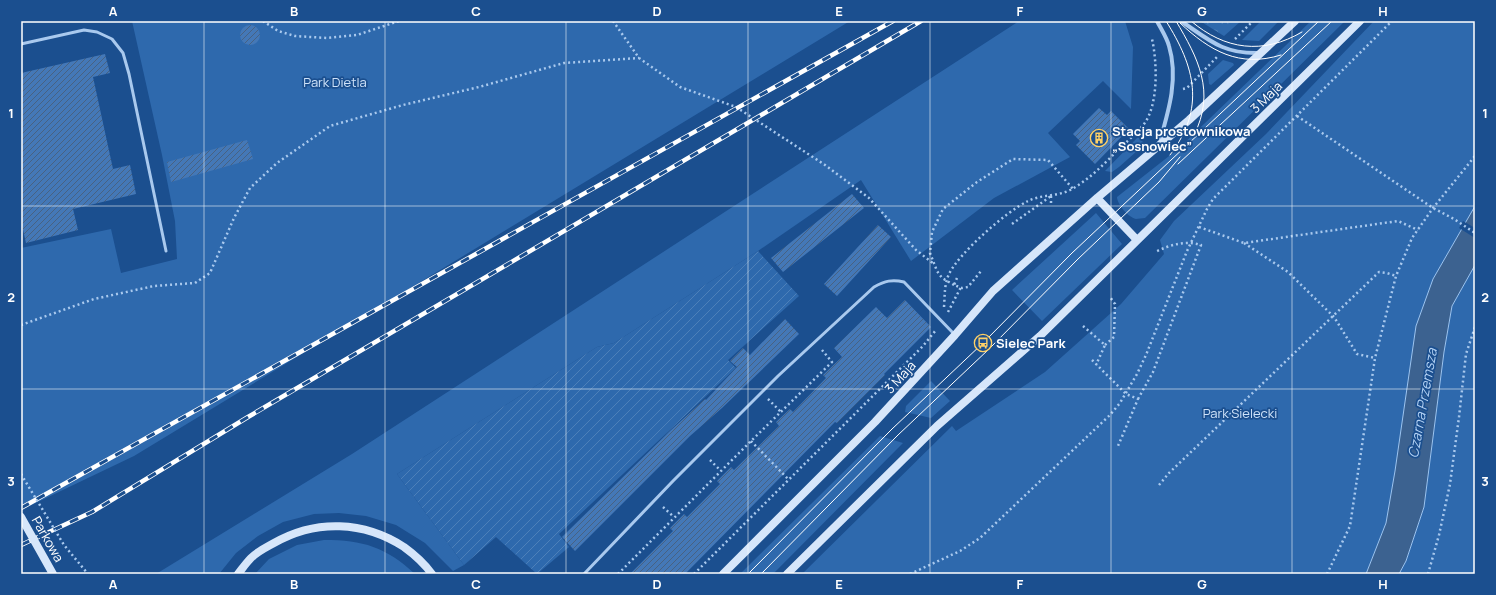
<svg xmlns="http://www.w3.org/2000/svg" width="1496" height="595" font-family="Manrope,sans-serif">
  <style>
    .green { fill: #2e69ad }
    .forest { fill: url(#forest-crowns) }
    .garden { fill: url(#garden-furrows) }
    .water { fill: #3c6290; stroke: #9cc4f0 }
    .pier { fill: #1b4f8f }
    .building { fill: url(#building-hatch) }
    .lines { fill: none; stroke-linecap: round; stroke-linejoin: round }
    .path { stroke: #a9c9ee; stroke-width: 2.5; stroke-dasharray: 2 3; stroke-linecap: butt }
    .lane { stroke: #a9c9ee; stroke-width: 3 }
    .street { stroke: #a9c9ee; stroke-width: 4 }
    .secondary { stroke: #d6e6fa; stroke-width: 8 }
    .tram { stroke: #fff; stroke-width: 1 }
    .rail-casing { stroke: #fff; stroke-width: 4.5 }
    .rail { stroke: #1b4f8f; stroke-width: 3; stroke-dasharray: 9; stroke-linecap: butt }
    .path-bridge { stroke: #a9c9ee; stroke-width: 2.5; stroke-dasharray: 2 3; stroke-linecap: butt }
    .secondary-bridge { stroke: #d6e6fa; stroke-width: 8 }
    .grid { fill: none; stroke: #fff; stroke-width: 1; stroke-opacity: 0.55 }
    .labels { text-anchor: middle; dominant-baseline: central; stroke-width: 3.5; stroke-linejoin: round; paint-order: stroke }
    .park-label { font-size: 13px; fill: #cfe3fa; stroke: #1b4f8f }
    .street-label { font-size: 13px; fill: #fff; stroke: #1b4f8f }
    .poi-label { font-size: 13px; font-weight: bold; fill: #fff; stroke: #1b4f8f; text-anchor: start }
    .water-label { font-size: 14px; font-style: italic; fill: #b5d3f5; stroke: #1b4f8f }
    .neatline { fill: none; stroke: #fff; stroke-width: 1.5 }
    .grid-label { font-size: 13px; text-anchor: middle; font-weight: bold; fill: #fff }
  </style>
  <defs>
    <pattern id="forest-crowns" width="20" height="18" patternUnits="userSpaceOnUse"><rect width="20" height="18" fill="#2e69ad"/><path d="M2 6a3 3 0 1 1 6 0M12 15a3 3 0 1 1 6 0" fill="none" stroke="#4d80b9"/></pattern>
    <pattern id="garden-furrows" width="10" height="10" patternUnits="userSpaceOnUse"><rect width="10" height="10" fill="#2e69ad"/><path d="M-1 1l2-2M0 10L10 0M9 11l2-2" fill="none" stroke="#4d80b9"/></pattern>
    <pattern id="building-hatch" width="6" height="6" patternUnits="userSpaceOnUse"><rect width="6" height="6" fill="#4478b7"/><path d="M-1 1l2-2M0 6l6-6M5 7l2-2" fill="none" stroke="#486282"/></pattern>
  </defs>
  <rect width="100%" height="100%" fill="#1b4f8f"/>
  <path class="green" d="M132,21H850L134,456L21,510V248L111,229L121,273L177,259L175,221L162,155Z
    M1019,21H1125L1133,47L1131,109L1103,81L1048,133L1070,157L994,198L911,261L861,180L758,251L614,343L597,347L397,474L464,565L453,571L425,543L396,525L366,516L339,513L314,514L283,522L258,536L236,553L219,574H156L352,454Z
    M1261,21H1279L1259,41L1242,40Z
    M1311,21H1345L1145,218C1142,218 1138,219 1136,219C1128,217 1117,204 1117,197L1178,149Z
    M1374,21H1475V206L1433,279L1386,523L1366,574H802L952,426L956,431L1045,372L1121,304L1164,254L1160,240L1174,221L1266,134Z
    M1223,60L1233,63L1234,65L1211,85L1209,84L1208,74Z
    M1138,137L1144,143L1137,151L1119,167L1112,172L1105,171Z
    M1096,213L1122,244L1042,321L1012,290Z
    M1475,265V574H1399L1406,561L1424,507L1444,352L1452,306Z
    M931,381L950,401L931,418L905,412L906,406Z
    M880,436L903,443L773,574H740Z
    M324,540C363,540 386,547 415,574H255L269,559L297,545Z"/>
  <path class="forest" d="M1200,21H1241L1224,36Z"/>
  <path class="garden" d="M758,251L799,296L728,360L736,368L559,534L569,547L537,574L496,537L464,565L397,474L597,347L614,343Z"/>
  <path class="water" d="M1475,206V265L1452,306L1444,352L1424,507L1406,561L1399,574H1366L1386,523L1395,471L1416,326L1433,279Z"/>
  <path class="pier" d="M1463,221L1475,228V238L1459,228Z"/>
  <path class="building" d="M240 35a10 10 0 1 1 20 0a10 10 0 1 1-20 0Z
    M105,54L110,73L93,77L113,169L130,165L136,194L73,209L78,230L26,243L21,221V73Z
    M1099,108L1107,115L1111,111L1129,129L1095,164L1076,145L1080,141L1073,134Z
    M247,140L253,159L171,182L167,162Z
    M852,194L864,208L783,272L771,258Z
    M878,225L891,237L837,296L824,284Z
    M905,300L931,327L884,374L885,375L837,423L835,422L685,574H630L673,531L670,528L684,514L687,517L720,484L717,481L731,467L734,470L779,426L776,422L790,409L793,412L826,378L823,375L842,357L834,348L876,307L887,318Z
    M785,319L799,334L722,408L690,436L575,551L562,537L671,430L705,399L706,400L737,367L730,361L743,348L750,355Z"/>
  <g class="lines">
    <path class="path" d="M263,21L278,31L295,36L327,38L357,35L399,21
      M613,21L639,58L680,87L736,107L825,165L869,198L916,250L934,264
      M1235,39L1253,21
      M1183,89L1187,88L1217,57
      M1297,116L1433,208L1454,219L1475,233
      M1051,196V206
      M1012,224L1051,196
      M1199,227L1244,243L1398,221L1418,230
      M1244,243L1288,272L1334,317L1357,354L1375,358
      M957,278L954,285L962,288L968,287L981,271
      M954,285L942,278L937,271L930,253L932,232L943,209L977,182L1013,159L1048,160L1073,189
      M944,307C945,295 944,285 949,274C959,253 1007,211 1028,201C1042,194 1058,197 1072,189C1088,180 1101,167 1114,154C1124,144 1135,135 1144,124C1159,104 1157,61 1152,39
      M948,312L961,287
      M21,325L94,299L154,286L195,283L210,273L234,218L250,188L277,163L330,126L403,105L479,87L564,63L639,58
      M1083,326L1105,345L1096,365
      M1105,345L1114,337L1115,304L1110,297
      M1092,360L1126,394L1138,399L1118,446
      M768,399L781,412
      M1138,399L1153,372L1201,245C1185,240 1170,245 1155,252
      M751,441L789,480
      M710,460L721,471
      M1159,485L1169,473L1379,272L1387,273L1396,276
      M663,507L674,517
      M618,574L751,441L832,362L822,350
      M694,574L923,346L936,330
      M910,574L960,551L980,538L1110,415L1120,403L1137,374L1146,355L1187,251L1207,209L1213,199L1392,21
      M1327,574L1350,526L1375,358L1396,276L1412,238L1433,208L1475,156
      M1428,574L1439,535L1450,484L1459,417L1466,354L1475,327"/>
    <path class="lane" d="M21,44L84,30L97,32L112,39L123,53L129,74L166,251
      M584,574L673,481L778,376L874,287C885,281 892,279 904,282L955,335"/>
    <path class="street" d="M1157,21C1161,29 1167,38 1169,46C1179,79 1168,113 1159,144
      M1181,21C1209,40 1223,54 1259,53"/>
    <path class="secondary" d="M1097,198L1137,240
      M238,574C242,569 246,563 251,558C258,551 267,547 274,543C316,519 364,521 404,547C415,555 424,563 432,574
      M723,574L875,422L955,335L993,291L1097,198L1189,120L1295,21
      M787,574L937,426L1040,336L1360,21"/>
    <path class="tram" d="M1166,21C1195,67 1206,108 1170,155
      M1176,21C1198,58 1216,92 1194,135
      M1191,21C1225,50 1263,55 1302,32
      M1180,23C1210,51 1239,68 1281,55
      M1178,164L1332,21
      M748,574L892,429L983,343L1072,253L1319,21
      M761,574L898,435L989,349L1078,259L1159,182L1180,157"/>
    <defs>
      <path id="rail" d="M21,508L893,21
        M21,545L92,512L248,417L921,21"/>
    </defs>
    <use href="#rail" class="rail-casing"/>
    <use href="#rail" class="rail"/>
    <path class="path-bridge" d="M21,474L64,545L88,574"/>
    <path class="secondary-bridge" d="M21,517L53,574"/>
  </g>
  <path class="grid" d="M204,21V574M385,21V574M566,21V574M748,21V574M930,21V574M1111,21V574M1292,21V574M21,206H1475M21,389H1475"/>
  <defs>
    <symbol id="building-ring" viewBox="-11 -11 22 22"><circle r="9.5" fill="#1b4f8f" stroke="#ffd166" stroke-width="1.5"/><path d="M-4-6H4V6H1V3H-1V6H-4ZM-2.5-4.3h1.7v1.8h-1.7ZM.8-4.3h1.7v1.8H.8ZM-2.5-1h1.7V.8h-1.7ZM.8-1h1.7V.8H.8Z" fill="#ffd166"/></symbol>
    <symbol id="bus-ring" viewBox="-11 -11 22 22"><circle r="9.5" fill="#1b4f8f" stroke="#ffd166" stroke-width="1.5"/><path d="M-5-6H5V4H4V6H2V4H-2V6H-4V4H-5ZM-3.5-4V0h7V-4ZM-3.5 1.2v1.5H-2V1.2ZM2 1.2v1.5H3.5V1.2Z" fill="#ffd166"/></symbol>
  </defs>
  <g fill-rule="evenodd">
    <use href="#building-ring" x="1089" y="128" width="20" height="20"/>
    <use href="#bus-ring" x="973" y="333" width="20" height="20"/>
  </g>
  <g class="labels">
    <g class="park-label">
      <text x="335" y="82">Park Dietla</text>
      <text x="1240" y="413">Park Sielecki</text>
    </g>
    <g class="street-label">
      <text transform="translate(1266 97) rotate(-44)">3 Maja</text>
      <text transform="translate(900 377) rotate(-48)">3 Maja</text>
      <text transform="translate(48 539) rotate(60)">Parkowa</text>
    </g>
    <g class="poi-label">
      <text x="1112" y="131">Stacja prostownikowa<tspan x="1112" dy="15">„Sosnowiec”</tspan></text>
      <text x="996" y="343">Sielec Park</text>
    </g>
    <g class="water-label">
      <text transform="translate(1422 403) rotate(-80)">Czarna Przemsza</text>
    </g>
  </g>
  <rect width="1496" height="595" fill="none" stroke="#1b4f8f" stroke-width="44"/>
  <rect x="22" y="22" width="1452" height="551" class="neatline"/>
  <g class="grid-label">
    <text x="113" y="16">A</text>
    <text x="294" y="16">B</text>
    <text x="476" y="16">C</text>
    <text x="657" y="16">D</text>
    <text x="839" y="16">E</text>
    <text x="1020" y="16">F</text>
    <text x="1202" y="16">G</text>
    <text x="1383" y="16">H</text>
    <text x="11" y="118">1</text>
    <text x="1485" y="118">1</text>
    <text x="11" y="302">2</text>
    <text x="1485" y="302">2</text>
    <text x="11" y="486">3</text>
    <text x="1485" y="486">3</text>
    <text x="113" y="589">A</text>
    <text x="294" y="589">B</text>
    <text x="476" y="589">C</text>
    <text x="657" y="589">D</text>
    <text x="839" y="589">E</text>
    <text x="1020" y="589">F</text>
    <text x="1202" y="589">G</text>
    <text x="1383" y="589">H</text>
  </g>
</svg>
